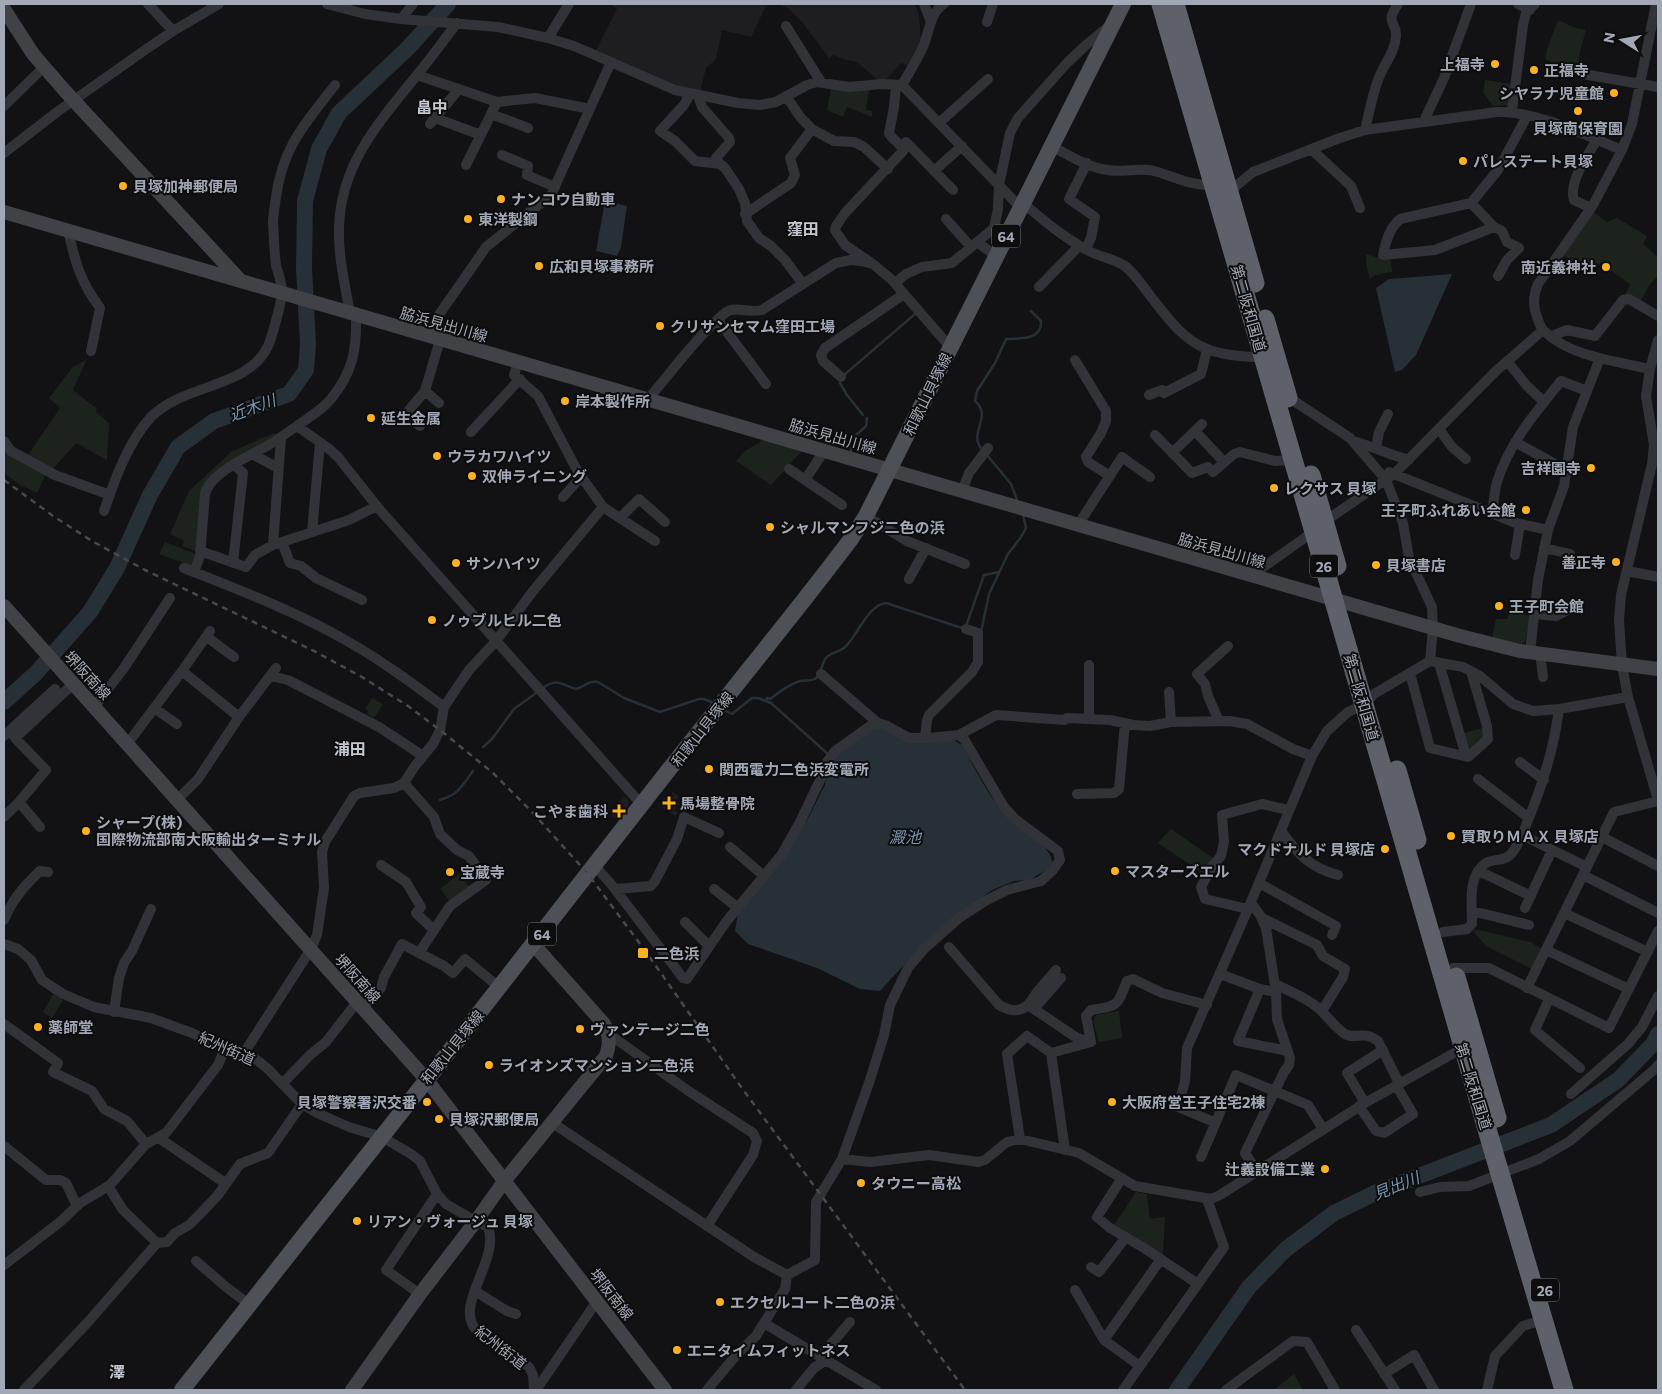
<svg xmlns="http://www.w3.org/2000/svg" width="1662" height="1394" font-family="Commissioner,'Noto Sans JP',sans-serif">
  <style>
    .built { fill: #1e1d20 }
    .green { fill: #1c231d }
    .water { fill: #273037 }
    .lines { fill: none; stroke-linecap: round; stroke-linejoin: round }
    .stream { stroke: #273037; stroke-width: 2.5 }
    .river { stroke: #273037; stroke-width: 16 }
    .street { stroke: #323338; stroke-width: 10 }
    .secondary { stroke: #404248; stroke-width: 14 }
    .primary { stroke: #4e5057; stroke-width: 16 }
    .highway { stroke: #5e616a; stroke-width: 19 }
    .rail { stroke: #47494f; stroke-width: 2.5; stroke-dasharray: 6 5; stroke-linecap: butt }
    .poi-dot { fill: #fab223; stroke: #0d0d0e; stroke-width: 2 }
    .labels { text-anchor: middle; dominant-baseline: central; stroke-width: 4; stroke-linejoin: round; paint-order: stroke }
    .shield { fill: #0d0d0e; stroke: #757a83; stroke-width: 1 }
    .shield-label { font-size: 14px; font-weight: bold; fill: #a2a8b5 }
    .poi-label { font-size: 15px; font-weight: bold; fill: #a2a8b5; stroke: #0d0d0e; text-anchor: start }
    .street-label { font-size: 15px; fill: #a2a8b5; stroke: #0d0d0e }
    .neighbourhood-label { font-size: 16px; font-weight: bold; fill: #c3c7d0; stroke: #0d0d0e }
    .water-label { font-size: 16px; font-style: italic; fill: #7796b2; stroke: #0d0d0e }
  </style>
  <rect width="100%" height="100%" fill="#121113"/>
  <path class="built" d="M610,4H767L751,37L722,30L716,59L706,68L700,92L657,79L595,52L617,9Z
    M779,4H915L919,14L921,41L909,66L901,63L887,79L879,81L857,62L846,60L833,55L829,58L802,22L789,9Z
    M673,792L679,796L676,801L680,804L674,810L678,813L675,816L659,805L666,795L669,797Z
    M624,796L628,800V808L619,821L610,814Z"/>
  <path class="green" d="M1558,20L1573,27L1586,30L1580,52L1577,74H1564L1558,78L1553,63L1545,59L1547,49Z
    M1485,80L1513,84L1509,105L1493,106L1483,92Z
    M831,88L869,89L866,110L872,111V117L847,107L843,117L827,110Z
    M1593,212L1607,222L1617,218L1647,236L1643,244L1658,257V276L1650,284L1640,303L1625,295L1630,284L1610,270L1609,265L1602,262L1594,269L1580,265L1562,255Z
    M1366,254L1379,258L1390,257L1392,272L1375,275L1370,279L1366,264Z
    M87,359L73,390L97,409L96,412L109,423L107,460L76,443L52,470L45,476L37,493L20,485L4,473V451L13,447L28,455L60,408L49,398L73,367Z
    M274,433L279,437L209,482L198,552L182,546L184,541L170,534L189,491L231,452Z
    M763,440L803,450L771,485L736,461L745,451Z
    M165,542L196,554L192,566L159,554Z
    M1516,612L1530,616L1525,642L1521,644L1492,638L1496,619H1507L1509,613L1515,614Z
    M372,698L383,704L374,718L367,714L368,711L365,709Z
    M1483,728L1485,737L1471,749L1468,748L1463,733Z
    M1171,829L1213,858L1204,874L1158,843Z
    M459,874L470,887L450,902L440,889Z
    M1474,929L1530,942L1541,948L1532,969L1486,946L1473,931Z
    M53,994L63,1000L52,1018L43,1012Z
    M1119,1011L1122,1038L1099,1042L1093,1022L1096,1015Z
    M1136,1192L1147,1194L1150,1219L1165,1217L1163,1255L1114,1225Z
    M1294,1374L1303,1390H1274Z"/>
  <path class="water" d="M605,201L627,206L621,247L617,256L596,251Z
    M1452,274L1416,355L1402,370L1395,372L1376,288L1389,279Z
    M881,726L898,737L952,739L962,745C976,770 989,799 1010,819C1024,833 1052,844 1053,866L1029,880L1014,881L992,890L967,908L915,953L880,991L860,989L817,968L748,944L735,931L738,913L807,820L825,785L828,768L832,758L872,729Z"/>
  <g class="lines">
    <path class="stream" d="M844,375L915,314
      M840,383L847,395L863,415
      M983,451C966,433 994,417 975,401L977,391L995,363L1006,339C1019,338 1042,341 1041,321L1031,311
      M851,453L852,439L866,426L867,418
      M987,455L1011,484L1018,502
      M981,632L989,594L1008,554L1021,537L1026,528L1023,514
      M543,688C557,677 562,685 576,689C585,687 588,680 598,682L624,698L660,712L699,699H704L714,703
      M766,701L767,698L770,699C779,692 790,684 800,681C805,680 811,681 815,679C822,674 821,664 826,658C831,652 840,652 845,647C857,636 869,604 886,603L965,629L984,575L999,572
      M724,710L732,714L752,698H758L771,703L829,755
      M483,747L492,739L514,709L539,691
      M440,800C458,795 462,786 473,771"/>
    <path class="river" d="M4,702L36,673L90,612L117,568L150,495L178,447L214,421L289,394L306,370L308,344L304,268L305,201L319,149L339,113L408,48L448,4
      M1177,1390L1249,1287L1285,1250L1334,1213L1375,1193L1551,1125L1618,1080L1653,1044L1658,1034"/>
    <path class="street" d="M148,4L173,31
      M327,4L365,14L401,19L498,27L548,38L574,46L675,90L738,103L760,105L776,102L807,85L817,82L849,87L882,84L902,85C909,73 917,60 923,47C929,33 930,12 944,4
      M924,4L931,22
      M1518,4L1530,10
      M401,19L413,4
      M987,22L993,4
      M786,26L821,82
      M548,38L569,4
      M1583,74L1658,87
      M417,75L497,102L535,98L590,109
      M902,85L1020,207
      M690,94L684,105L660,131L675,141L695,161L720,164L725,168L739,189L745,203L747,221L759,238L771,246L785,260L803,284
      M698,96L702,107L729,138L730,142L716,158L720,164
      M786,96L801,118L812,129L834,141L854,142L864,147L888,169
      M4,106L44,67
      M1512,111L1523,25L1526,13L1535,4
      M491,114L528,128
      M435,118L481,135
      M1424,121L1444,78L1471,4
      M939,123L988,79
      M430,124L459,89
      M1365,130C1369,114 1372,96 1378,80C1383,65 1395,53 1396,36C1397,20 1384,25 1398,4
      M1051,146C1069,155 1088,168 1108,170C1123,173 1139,167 1154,171C1176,177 1190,186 1213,185
      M902,147L906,142L953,190
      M1311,149L1351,186L1360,208
      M4,153L57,112L145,50L173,31L219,4
      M502,155L528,166L527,175L555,187
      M466,165L497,102
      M934,171L962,146
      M1229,192L1253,172L1337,139L1365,130L1497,112C1538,111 1585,135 1622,150
      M1023,203C1043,220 1063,237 1087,250C1099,257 1113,258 1125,266C1135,274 1144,288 1152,298C1167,317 1183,340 1207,349C1224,356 1245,356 1263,358
      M1471,203L1494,227L1435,250L1383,255C1386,241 1389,229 1400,219L1471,203L1498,170L1527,116
      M1591,208L1574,200C1568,183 1588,154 1597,140
      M745,214L791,183L795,175L790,158L812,129
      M946,219L971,247
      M1494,227L1502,231L1507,242L1519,248L1507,260L1498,276
      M68,230C75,262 80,281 100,308L91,351
      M977,242L996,256
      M1086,249L1091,238L1095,217L1069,199L1087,163
      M870,262L845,245L835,230L836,226L845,213L903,151C901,143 892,140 889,133L894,107L896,86
      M895,283L906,274L922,267L952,263L994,228L998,209L999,185L1010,133L1018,118L1067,63L1086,45L1108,27
      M1039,287L1079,246
      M350,313C345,285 338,256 339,227C341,163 380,121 417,75C431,58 444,40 457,23
      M718,320L766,384
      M425,335L486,247L551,195L611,62
      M1552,336L1567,330L1595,336L1623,300L1629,299L1658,316
      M1658,340L1650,369L1646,396L1654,445L1652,464L1621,595L1619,620L1622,665L1628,697L1658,800
      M1075,360L1106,411V421L1101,433L1086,457L1088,462L1110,476
      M1507,361L1527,386L1544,402
      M518,362L514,375L538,396L578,472L603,507L655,541
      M1650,369C1615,361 1571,357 1544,331C1539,326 1537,317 1535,310C1533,300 1534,293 1538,284L1593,205L1622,150L1632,124L1656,4
      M841,377L823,361L821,355L825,348L904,294
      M425,391L439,403
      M1149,395L1162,390L1164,393L1201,374L1207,350
      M1288,397L1350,438L1386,480L1403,523L1409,558L1432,607L1433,628L1430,661
      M648,399C671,373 690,345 716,321C721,317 725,311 731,310C741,308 751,313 762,310L836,263L851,260L861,261L873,264L892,280L950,347
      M297,426C308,418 322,410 331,399C353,372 357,349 356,315
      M420,426L408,416L409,410L425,391L440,340
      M1439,429L1452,447L1466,459
      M1195,431L1224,462
      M471,432L520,379
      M1155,435L1192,473L1208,467L1213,472L1234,454L1240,452L1275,461L1293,460
      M4,441L11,451L55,475L110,495
      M1353,441C1372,446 1390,455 1409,460
      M1515,442L1566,470
      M1376,448L1379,432L1388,414
      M1172,453L1202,424
      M252,454L278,468
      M789,469L842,505
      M1389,472L1516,523L1548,530
      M805,480L824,451
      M962,491L969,473L988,448
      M563,497L581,477
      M104,511C115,479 128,442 151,417C183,384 249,388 268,346C272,338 281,303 282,294C283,285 278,274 276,265C274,251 274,237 273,223C273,215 275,206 276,197C283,146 305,124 335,85
      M1492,513C1494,503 1494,492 1497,482C1509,443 1536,412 1561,381L1587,391
      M866,516L907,541L965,564
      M620,518L639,499L665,522
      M1324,522L1394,474L1496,371L1543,330
      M1078,525L1122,457L1150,477
      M312,532L320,443
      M282,542L290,563L301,566L316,578L362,600
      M273,545L281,438
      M1544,548L1570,554
      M200,551L246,567L255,555L273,545L349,520L377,506
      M1515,555L1520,524
      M233,563L243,473L234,465
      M184,568C239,590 295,611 347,641C381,660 413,684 444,707
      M1627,571L1658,577
      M194,572L200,556L205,494C210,473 249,456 267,446C277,440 287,433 297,426L328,448L338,457L380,510L642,805
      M1252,575L1313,532
      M909,579L926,548
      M1534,614L1556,616L1579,604
      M207,637L234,657
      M1530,652L1538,580L1548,530L1564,486L1573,427L1600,358
      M1540,653L1543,677
      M1439,663L1466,756
      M182,671L239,717
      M1410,673L1430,748L1468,757L1488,739L1487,726L1471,671
      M821,674L878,723
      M271,676L288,680L379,727L423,756
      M1169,692L1171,722
      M95,706L124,668L170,598
      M154,708L177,724
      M1089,719V665
      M1219,721L1208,696L1205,684L1197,674L1228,646
      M959,735L996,715L1065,720L1067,718L1110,720L1133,725L1150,726L1171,722L1229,721L1247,724L1293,749L1312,756
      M4,736L55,689
      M925,738L927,720L929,715L972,672L978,662V633L966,629
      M128,743L182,671L210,631
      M1520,762L1544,780
      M1478,779L1529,818
      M404,783L434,817L440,834L457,850L469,856L486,880L450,906L419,953
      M1077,794L1114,793L1119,789L1125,723
      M178,799L198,779L239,717L276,668
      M19,802L40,827
      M4,817L19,802L46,770L15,738L73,684
      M1281,831C1297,853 1310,868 1338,875
      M1522,835L1587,867
      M1602,837L1658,866
      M730,847L764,876
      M381,865L406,882L421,907L416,913L434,930
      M595,866L611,884L683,978L687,979L726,922L782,854L800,822L822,776L827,762L835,751L870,726L878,723L885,725L909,738H928L959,735L964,739L1004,807L1015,819L1058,851L1060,860L1053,870L1041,881L1007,890L985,901L959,918L924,949L908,968L890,1005L884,1035L869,1083L842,1159L816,1202L815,1260L787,1275
      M1479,871L1531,896
      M1583,875L1658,913
      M1259,883L1336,926L1332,935
      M615,889L651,886L655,881L677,839L684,817L719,833
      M714,889L738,908
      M1251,903L1260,915L1266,928L1276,992L1277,1019L1290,1058L1289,1065L1284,1072L1245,1153L1257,1172
      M1525,908L1552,850
      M1248,909L1205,899L1201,887L1213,865L1221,856L1224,842L1222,815L1262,804L1289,810
      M1472,911L1529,925
      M1564,913L1648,952
      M1262,918L1317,945L1323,956L1345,969L1343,977L1322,1011
      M4,920C12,900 24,886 40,871L48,872
      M685,922L709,946
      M1443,932L1467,929L1472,924C1472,905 1467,875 1486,863C1494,858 1504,862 1511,854C1519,845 1524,831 1528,820C1543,784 1554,748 1559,709
      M4,944L18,949L31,960L42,980L63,994L94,1007L151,1018L192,1033L225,1049L244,1053L254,1058L267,1068L302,1104L317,1113L349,1127L382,1137L411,1154L420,1161L437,1194L446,1204L470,1218L488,1227C501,1261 451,1306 478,1332L529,1367L533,1375L534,1390
      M949,947L999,1005C1010,1011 1018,1013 1028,1005L1077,1038L1090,1041
      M1546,950L1629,989
      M1453,968H1489L1609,1028L1658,931
      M1220,974L1260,989
      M1275,984C1289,991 1305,997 1317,1007C1327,1015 1334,1027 1345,1034C1356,1040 1364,1030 1378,1041L1399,1083
      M1527,988L1614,812L1658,801
      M1276,992L1260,989L1238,1041L1288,1051
      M1549,999L1535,1030L1580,1068
      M1028,1005L1037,992L1056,970
      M363,1008L381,988L384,977L402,944L444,966L453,973L465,959L500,988
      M1034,1009L1061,978
      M114,1012L119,978L124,963L132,951L151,909
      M4,1024L58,1063L53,1072L92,1091L104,1109L127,1121L146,1144
      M609,1034L687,1090L753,1133L757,1141L753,1155L707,1226
      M244,1053L311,949L317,935L324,888L322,852L325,842L354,796L360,793L394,788L404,783L415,766L433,744L440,730L444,707L469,670L496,641L533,591L603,507
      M1051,1053L1065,1150
      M282,1084L310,1055L326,1042L357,1002
      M1571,1094L1628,1044L1642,1027L1658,996
      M1365,1103L1347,1073L1383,1050
      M1359,1106L1376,1131L1384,1133L1413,1114L1396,1085
      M551,1122L754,1257L787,1275L785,1289L756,1336L738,1353L707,1390
      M1214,1122L1178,1107L1185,1081L1187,1048L1248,909L1312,756L1327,731L1348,712L1365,704L1374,694L1430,661L1463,667L1480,676L1513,704L1533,711L1559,709L1628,697
      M159,1138L225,1183
      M1020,1139L1007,1054L1027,1036L1051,1053L1091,1042L1086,1016L1091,1010C1118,1006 1117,1007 1127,981L1133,979L1162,993L1207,1005
      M4,1146L46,1180H60L66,1183L77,1206
      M1201,1157L1236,1075L1308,1105L1323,1129
      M842,1159L870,1162L929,1155L978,1162L985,1160L1007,1142L1020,1139L1079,1153L1135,1186L1211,1199L1220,1195L1365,1103L1463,1048
      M1122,1178L1097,1217L1110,1228L1144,1248L1198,1284
      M1420,1192L1440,1187L1469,1186L1539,1159L1570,1141L1655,1069L1658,1065
      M157,1243L167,1242L175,1233L189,1225L202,1212L218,1195L240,1164L268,1153L302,1104
      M196,1261L226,1287L250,1305
      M4,1265L60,1222L80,1203L110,1185L146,1144L166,1133L218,1065L225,1049
      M1091,1267L1099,1272L1126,1237
      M1075,1290L1104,1340L1140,1366
      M475,1291L507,1311L516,1314
      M420,1294L386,1270L437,1194
      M764,1323L876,1390
      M1356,1330L1395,1390
      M1104,1340L1161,1259
      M820,1357L850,1322
      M1384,1374L1414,1355L1434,1390
      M24,1390L88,1322L157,1243L123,1210L108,1186
      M536,1390L597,1301
      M796,1390L814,1368L826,1360
      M1123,1390L1224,1247L1207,1199
      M1226,1390L1293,1341L1307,1342L1335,1390
      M1487,1390L1495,1356L1523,1326L1543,1320"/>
    <path class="secondary" d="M4,9L33,54L65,91L241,281
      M4,212L1460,636L1520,651L1658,669
      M4,606L426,1079L665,1390
      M352,1390L420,1294L476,1221L505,1180L606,1056C610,1043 610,1036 604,1024L534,945"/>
    <path class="primary" d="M182,1390C336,1196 490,1000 642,804C711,715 783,629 851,539L866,516L1123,4"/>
    <path class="highway" d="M1161,4C1298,465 1426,929 1564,1390
      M1175,4L1255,283
      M1265,319L1288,398
      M1311,475L1337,566
      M1397,770L1417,840
      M1456,977L1497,1118"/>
    <path class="rail" d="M4,480L53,516L92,541L145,570L314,651L362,677L408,706L440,730L493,773L533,813L588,874L646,952L744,1091L965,1390"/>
  </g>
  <g class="poi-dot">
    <circle cx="1495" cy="64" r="5"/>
    <circle cx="1534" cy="70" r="5"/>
    <circle cx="1614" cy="93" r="5"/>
    <circle cx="1578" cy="111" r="5"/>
    <circle cx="1463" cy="161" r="5"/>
    <circle cx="123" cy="186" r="5"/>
    <circle cx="501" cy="199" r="5"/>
    <circle cx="468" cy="219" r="5"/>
    <circle cx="539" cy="266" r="5"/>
    <circle cx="1606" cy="267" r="5"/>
    <circle cx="660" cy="326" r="5"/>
    <circle cx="565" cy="401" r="5"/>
    <circle cx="371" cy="418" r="5"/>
    <circle cx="437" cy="456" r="5"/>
    <circle cx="1591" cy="468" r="5"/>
    <circle cx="472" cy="476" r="5"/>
    <circle cx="1274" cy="488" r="5"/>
    <circle cx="1526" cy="510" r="5"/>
    <circle cx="770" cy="527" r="5"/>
    <circle cx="1616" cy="562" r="5"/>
    <circle cx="456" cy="563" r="5"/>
    <circle cx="1376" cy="565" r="5"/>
    <circle cx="1499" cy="606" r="5"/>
    <circle cx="432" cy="620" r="5"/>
    <circle cx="709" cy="769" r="5"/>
    <path d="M666.5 795.5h5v5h5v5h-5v5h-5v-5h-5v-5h5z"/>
    <path d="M616.5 803.5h5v5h5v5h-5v5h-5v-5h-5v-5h5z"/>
    <circle cx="86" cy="831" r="5"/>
    <circle cx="1451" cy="836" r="5"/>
    <circle cx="1385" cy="849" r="5"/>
    <circle cx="1115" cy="871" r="5"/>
    <circle cx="450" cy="872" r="5"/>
    <rect x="637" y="947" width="12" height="12" rx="2.5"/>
    <circle cx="38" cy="1027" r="5"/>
    <circle cx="580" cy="1029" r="5"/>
    <circle cx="489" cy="1065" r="5"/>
    <circle cx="427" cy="1102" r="5"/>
    <circle cx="1112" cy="1102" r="5"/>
    <circle cx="439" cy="1119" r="5"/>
    <circle cx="1325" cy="1169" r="5"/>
    <circle cx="861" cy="1183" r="5"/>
    <circle cx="357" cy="1221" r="5"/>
    <circle cx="720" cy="1302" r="5"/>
    <circle cx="677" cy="1350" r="5"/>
  </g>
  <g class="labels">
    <g class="shield">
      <rect x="992" y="224.5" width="28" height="23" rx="4"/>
      <rect x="1310" y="554.5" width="28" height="23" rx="4"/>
      <rect x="528" y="922.5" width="28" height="23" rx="4"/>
      <rect x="1531" y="1278.5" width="28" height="23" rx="4"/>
    </g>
    <g class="shield-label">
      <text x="1006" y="236">64</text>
      <text x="1324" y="566">26</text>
      <text x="542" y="934">64</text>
      <text x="1545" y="1290">26</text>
    </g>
    <g class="poi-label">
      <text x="1485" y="64" text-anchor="end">上福寺</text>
      <text x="1544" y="70">正福寺</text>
      <text x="1604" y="93" text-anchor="end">シヤラナ児童館</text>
      <text x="1578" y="128" text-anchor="middle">貝塚南保育園</text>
      <text x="1473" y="161">パレステート貝塚</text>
      <text x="133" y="186">貝塚加神郵便局</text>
      <text x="511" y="199">ナンコウ自動車</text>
      <text x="478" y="219">東洋製鋼</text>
      <text x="549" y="266">広和貝塚事務所</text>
      <text x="1596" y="267" text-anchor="end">南近義神社</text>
      <text x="670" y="326">クリサンセマム窪田工場</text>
      <text x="575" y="401">岸本製作所</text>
      <text x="381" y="418">延生金属</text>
      <text x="447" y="456">ウラカワハイツ</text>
      <text x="1581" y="468" text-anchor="end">吉祥園寺</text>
      <text x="482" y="476">双伸ライニング</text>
      <text x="1284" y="488">レクサス 貝塚</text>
      <text x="1516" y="510" text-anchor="end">王子町ふれあい会館</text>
      <text x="780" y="527">シャルマンフジ二色の浜</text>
      <text x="1606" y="562" text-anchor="end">善正寺</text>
      <text x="466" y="563">サンハイツ</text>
      <text x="1386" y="565">貝塚書店</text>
      <text x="1509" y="606">王子町会館</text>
      <text x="442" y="620">ノゥブルヒル二色</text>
      <text x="719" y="769">関西電力二色浜変電所</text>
      <text x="680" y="803">馬場整骨院</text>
      <text x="608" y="811" text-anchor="end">こやま歯科</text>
      <text x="96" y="822">シャープ(株)<tspan x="96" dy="17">国際物流部南大阪輸出ターミナル</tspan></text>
      <text x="1461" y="836">買取りＭＡＸ 貝塚店</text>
      <text x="1375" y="849" text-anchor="end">マクドナルド 貝塚店</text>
      <text x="1125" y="871">マスターズエル</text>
      <text x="460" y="872">宝蔵寺</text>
      <text x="654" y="953">二色浜</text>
      <text x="48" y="1027">薬師堂</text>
      <text x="590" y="1029">ヴァンテージ二色</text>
      <text x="499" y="1065">ライオンズマンション二色浜</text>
      <text x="417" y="1102" text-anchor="end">貝塚警察署沢交番</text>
      <text x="1122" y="1102">大阪府営王子住宅2棟</text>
      <text x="449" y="1119">貝塚沢郵便局</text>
      <text x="1315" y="1169" text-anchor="end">辻義設備工業</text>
      <text x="871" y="1183">タウニー高松</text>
      <text x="367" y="1221">リアン・ヴォージュ 貝塚</text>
      <text x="730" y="1302">エクセルコート二色の浜</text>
      <text x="687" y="1350">エニタイムフィットネス</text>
    </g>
    <g class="street-label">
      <text transform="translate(1249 308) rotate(74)">第二阪和国道</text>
      <text transform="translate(444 324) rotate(16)">脇浜見出川線</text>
      <text transform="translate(927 394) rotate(-64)">和歌山貝塚線</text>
      <text transform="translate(833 436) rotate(16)">脇浜見出川線</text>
      <text transform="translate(1222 550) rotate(16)">脇浜見出川線</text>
      <text transform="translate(88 675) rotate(47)">堺阪南線</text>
      <text transform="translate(1362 697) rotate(74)">第二阪和国道</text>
      <text transform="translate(702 729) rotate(-52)">和歌山貝塚線</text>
      <text transform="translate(358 978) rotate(48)">堺阪南線</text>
      <text transform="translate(452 1047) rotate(-51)">和歌山貝塚線</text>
      <text transform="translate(227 1048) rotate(24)">紀州街道</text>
      <text transform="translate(1474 1086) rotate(73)">第二阪和国道</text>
      <text transform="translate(612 1294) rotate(52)">堺阪南線</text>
      <text transform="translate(501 1347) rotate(38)">紀州街道</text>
    </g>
    <g class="neighbourhood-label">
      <text x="432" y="106">畠中</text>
      <text x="803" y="228">窪田</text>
      <text x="350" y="748">浦田</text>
      <text x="117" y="1371">澤</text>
    </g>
    <g class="water-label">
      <text transform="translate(252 407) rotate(-20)">近木川</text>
      <text x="905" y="836">澱池</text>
      <text transform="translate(1396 1185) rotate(-22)">見出川</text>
    </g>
  </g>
  <rect width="1662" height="1394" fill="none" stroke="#a2a8b5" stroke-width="10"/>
  <g transform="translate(1622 40) rotate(281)" stroke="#0d0d0e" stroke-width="4" paint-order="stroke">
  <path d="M0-4L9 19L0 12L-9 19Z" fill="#a2a8b5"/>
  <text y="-8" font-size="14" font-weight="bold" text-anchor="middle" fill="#a2a8b5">N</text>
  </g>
</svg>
